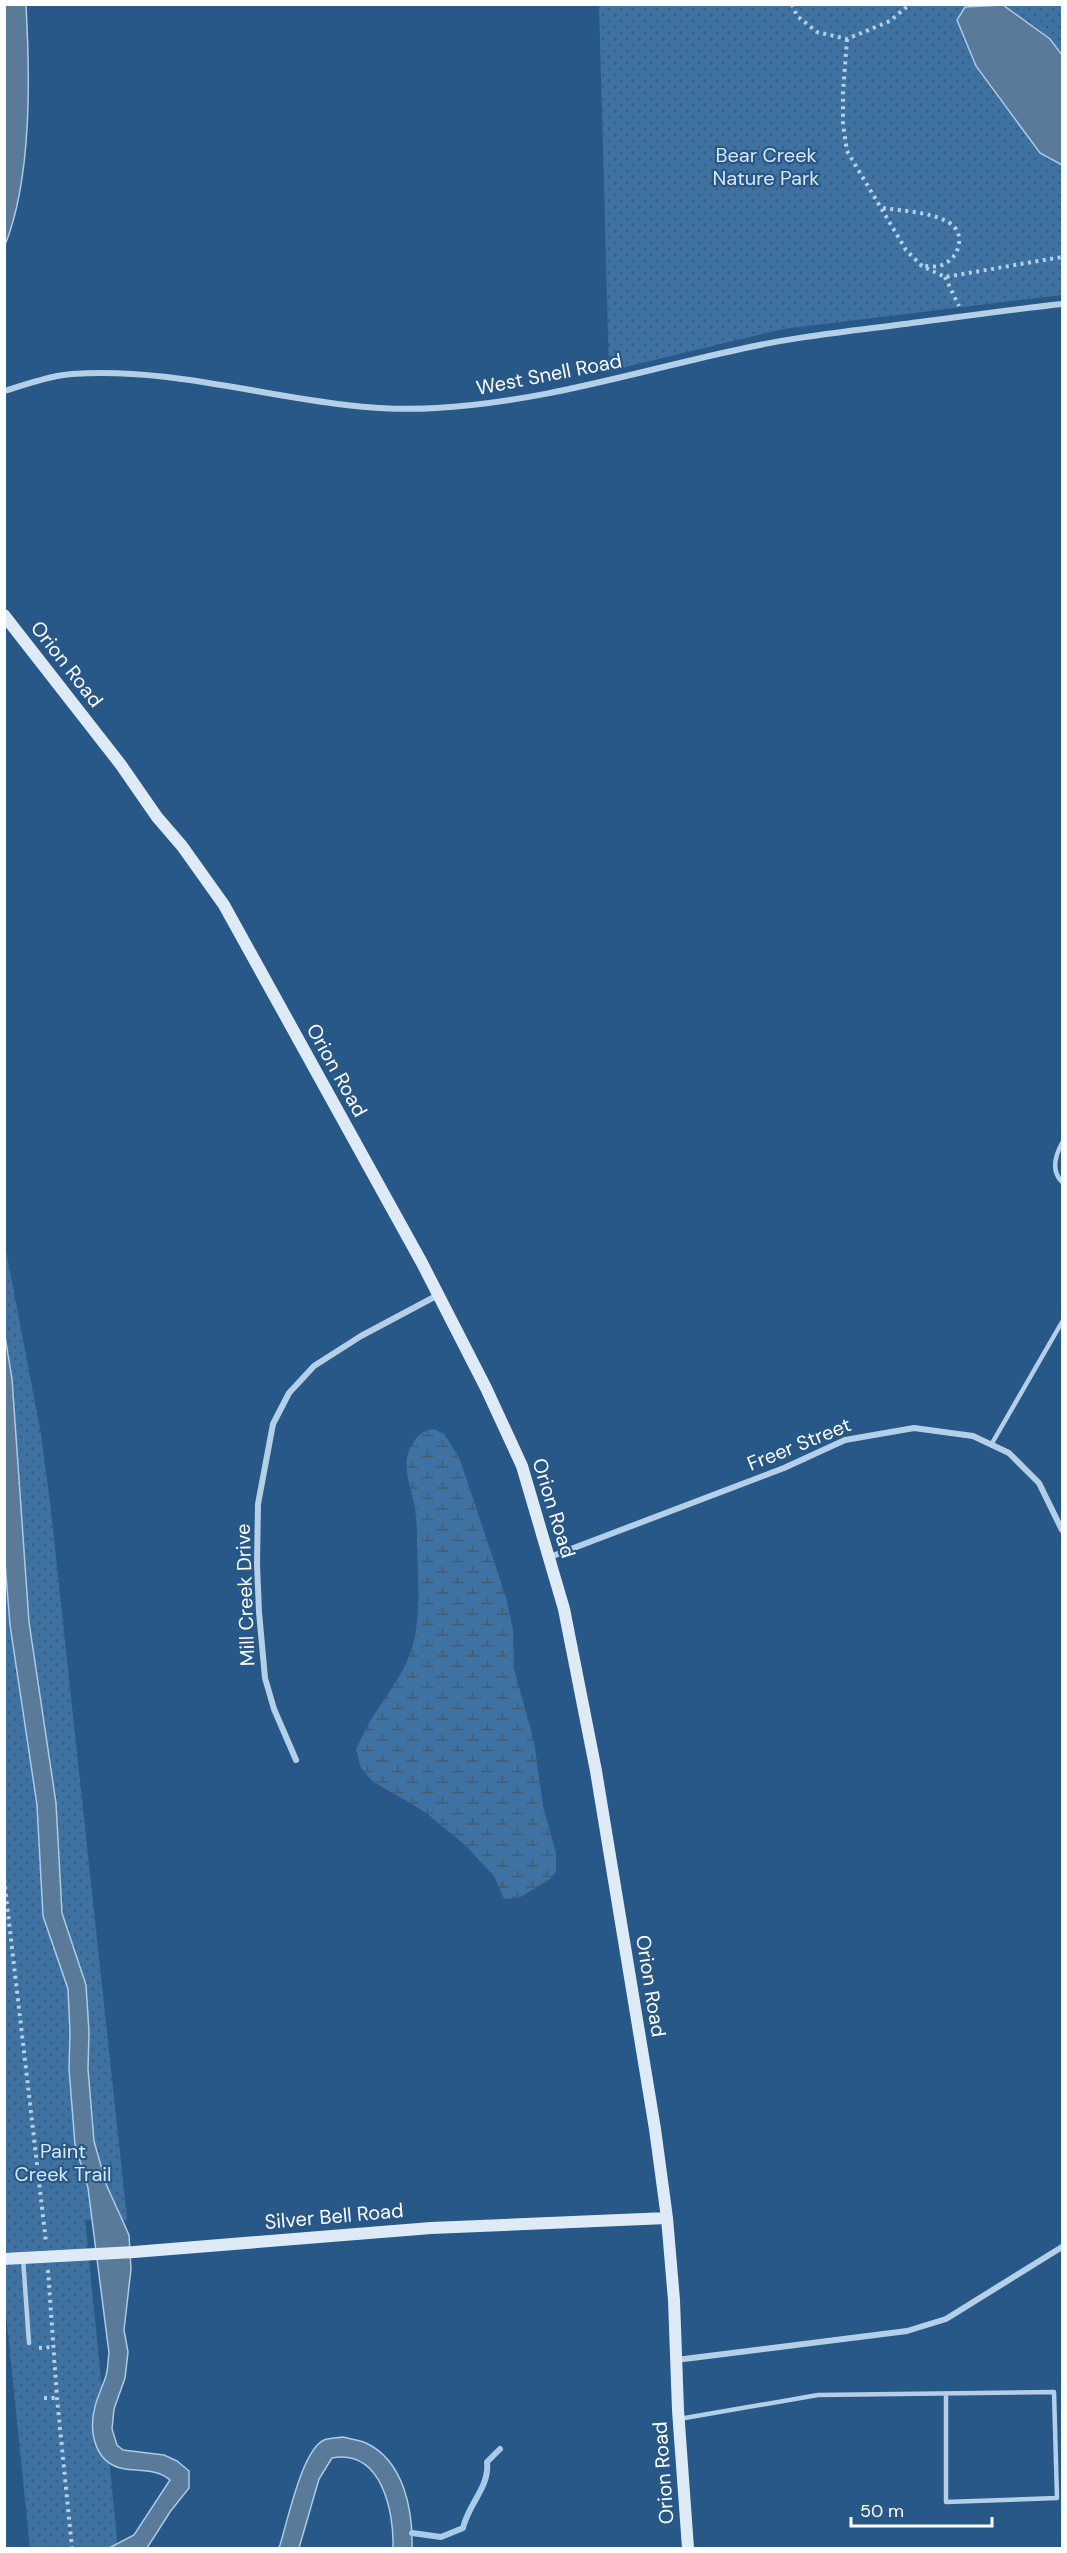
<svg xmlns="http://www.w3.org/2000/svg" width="1067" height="2553" font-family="'DM Sans',sans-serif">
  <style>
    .wetland { fill: url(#wetland-marsh) }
    .park { fill: url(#park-dots) }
    .water { fill: #5a7a9a; stroke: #a9cae8; stroke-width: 1.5 }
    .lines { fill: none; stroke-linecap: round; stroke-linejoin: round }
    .stream { stroke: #a9cae8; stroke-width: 6 }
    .path { stroke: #b4cfe8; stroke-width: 4; stroke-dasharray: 3 4.5; stroke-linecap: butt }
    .lane { stroke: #b4cfe8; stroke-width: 4.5 }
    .street { stroke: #b4cfe8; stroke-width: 6 }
    .secondary { stroke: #deebf7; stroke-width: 12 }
    .labels { text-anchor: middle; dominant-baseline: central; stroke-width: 4.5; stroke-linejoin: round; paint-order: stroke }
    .park-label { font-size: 20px; fill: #d8e8f6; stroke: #285887 }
    .street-label { font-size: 20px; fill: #fff; stroke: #285887 }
  </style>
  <defs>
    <pattern id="wetland-marsh" width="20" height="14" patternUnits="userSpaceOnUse" patternTransform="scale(1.5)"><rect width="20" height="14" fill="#3d72a3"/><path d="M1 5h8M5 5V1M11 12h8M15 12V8" fill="none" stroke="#465b6f"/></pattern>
    <pattern id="park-dots" width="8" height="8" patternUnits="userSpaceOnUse" patternTransform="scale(1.5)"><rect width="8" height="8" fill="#3d72a3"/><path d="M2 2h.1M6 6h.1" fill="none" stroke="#465b6f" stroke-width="1.8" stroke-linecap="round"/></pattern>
  </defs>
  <rect width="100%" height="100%" fill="#285887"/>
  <path class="wetland" d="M434,1429L444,1434L459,1457L506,1597L513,1630L514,1669L534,1741L543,1806L556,1853V1872L550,1879L519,1898L504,1899L494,1876L465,1845L425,1812L372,1781L361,1768L356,1749C361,1740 365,1729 370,1721C384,1699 401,1678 410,1654C422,1621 418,1579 417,1545C417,1533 417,1521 415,1509C411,1484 398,1462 415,1440C420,1433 426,1430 434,1429Z"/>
  <path class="park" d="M599,5H1062V295L783,329L609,371Z
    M4,1240L41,1434L51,1511L127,2218L126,2221L85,2220L118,2548H30L5,2304Z"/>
  <path class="water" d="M5,4L26,5C30,76 32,178 5,245Z
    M1003,5L1050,39L1062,55V165L1040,153L976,66L957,20L965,7Z
    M4,1330L12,1379L29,1622L56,1803L62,1913L86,1985L89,2032L88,2069L94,2141L106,2184L129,2235L131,2269L124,2330L128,2352L125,2378L114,2409L112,2429L117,2445L123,2450L164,2455L177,2461L189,2471V2488L170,2512L147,2548H109L134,2535L170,2480C158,2469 140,2471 125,2469C97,2465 89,2436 94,2411C96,2399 102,2388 106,2376C108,2368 108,2360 109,2353L88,2188L75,2144L69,2069L70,2032L68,1989L43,1916L37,1805L10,1625L4,1550Z
    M343,2437C350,2439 359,2440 366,2443C404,2461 413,2510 412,2548H393C394,2512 382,2449 332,2458L319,2479L299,2548H279C287,2525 301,2451 324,2440C329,2438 337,2438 343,2437Z"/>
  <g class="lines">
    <path class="stream" d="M412,2533L441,2537L463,2528C468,2504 490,2487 487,2462L500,2449"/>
    <path class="path" d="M792,4L797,16L817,32L847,39L890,21L910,4
      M847,39L843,93V125L847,151L906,250L922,266L945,277L1062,257
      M883,208C903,211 930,212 948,222C968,233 959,261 939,266C935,267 929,266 925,266
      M945,277L959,306
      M4,1879L46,2242
      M48,2270L57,2398L72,2548
      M39,2348L53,2347
      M44,2398H57"/>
    <path class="lane" d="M1062,1143C1055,1156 1051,1171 1062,1182
      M991,1445L1062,1322
      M23,2258L29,2343
      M679,2419L818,2395L1054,2392L1057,2498L946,2502V2394"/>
    <path class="street" d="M4,391C27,384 49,376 72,374C195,365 314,416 436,408C541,402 631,373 732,351C786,338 842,332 897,325C952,318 1007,310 1062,304
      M550,1557L784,1468L845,1440L914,1428L973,1436L1009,1453L1039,1483L1062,1530
      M296,1760L274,1709L265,1678L259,1612L257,1564L258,1504L273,1424L289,1393L314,1366L361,1336L438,1295
      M676,2360L907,2331L946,2319L1062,2247"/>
    <path class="secondary" d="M4,615L121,765L157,817L182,846L224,905L422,1263L486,1388L522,1466L564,1609L596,1771L655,2129L667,2218L674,2300L678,2410L688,2548
      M4,2259L134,2252L431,2228L667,2218"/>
  </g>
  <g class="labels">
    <g class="park-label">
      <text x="766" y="155">Bear Creek<tspan x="766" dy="23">Nature Park</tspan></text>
      <text x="63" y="2151">Paint<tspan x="63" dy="23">Creek Trail</tspan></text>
    </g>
    <g class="street-label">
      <text transform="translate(549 374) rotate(-11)">West Snell Road</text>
      <text transform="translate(67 664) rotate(52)">Orion Road</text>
      <text transform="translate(337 1070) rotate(61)">Orion Road</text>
      <text transform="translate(799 1444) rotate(-22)">Freer Street</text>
      <text transform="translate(554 1508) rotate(73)">Orion Road</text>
      <text transform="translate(245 1595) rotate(-92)">Mill Creek Drive</text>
      <text transform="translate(651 1986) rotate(81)">Orion Road</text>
      <text transform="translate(334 2216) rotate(-5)">Silver Bell Road</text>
      <text transform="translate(663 2473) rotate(-94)">Orion Road</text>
    </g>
  </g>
  <rect width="1067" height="2553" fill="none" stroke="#ffffff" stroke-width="12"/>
  <path d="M851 2517v9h141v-9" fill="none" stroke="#ffffff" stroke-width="3"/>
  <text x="860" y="2517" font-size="18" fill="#ffffff" stroke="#285887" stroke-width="4.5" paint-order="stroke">50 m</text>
</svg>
